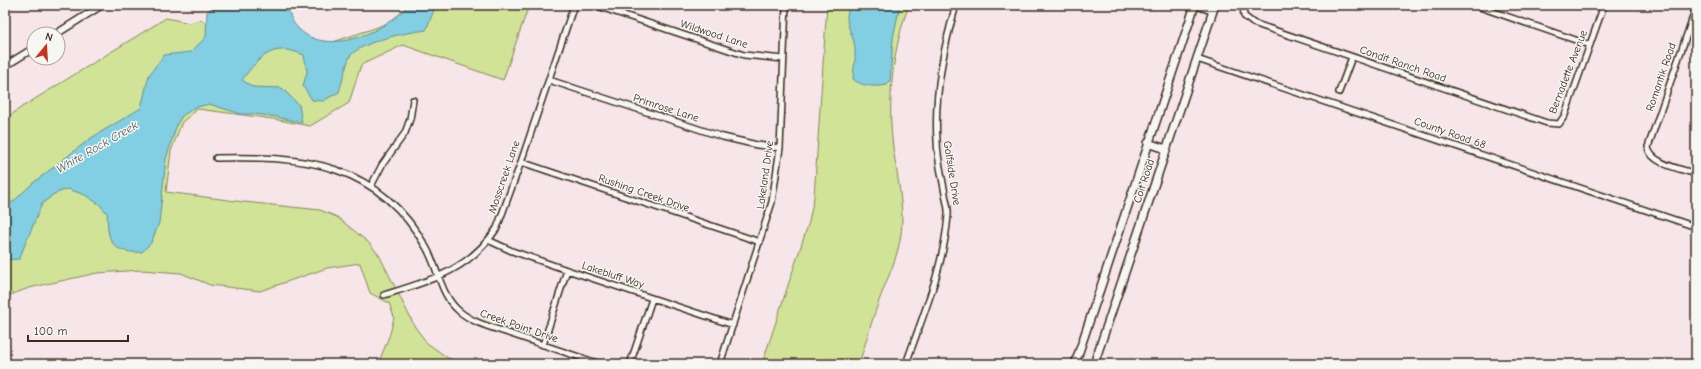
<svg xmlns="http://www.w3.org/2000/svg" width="1701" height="369" font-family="'Comic Neue',sans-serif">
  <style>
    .green { fill: #d0e397; stroke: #86865a }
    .water { fill: #82cee2; stroke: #668c94 }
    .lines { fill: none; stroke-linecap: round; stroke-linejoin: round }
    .minor-casing { stroke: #3b2a1e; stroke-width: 8 }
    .tertiary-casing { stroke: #3b2a1e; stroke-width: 9 }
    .secondary-casing { stroke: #3b2a1e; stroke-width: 10 }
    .minor { stroke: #f6f6f2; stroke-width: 5 }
    .tertiary { stroke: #f6f6f2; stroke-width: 6 }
    .secondary { stroke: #f6f6f2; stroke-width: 7 }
    .labels { text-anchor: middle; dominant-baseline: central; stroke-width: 3; stroke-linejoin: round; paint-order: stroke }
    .street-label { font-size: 11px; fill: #3b2a1e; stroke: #f6f6f2 }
    .water-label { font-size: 12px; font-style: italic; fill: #505b59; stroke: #f6f6f2 }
  </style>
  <rect width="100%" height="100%" fill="#f6e5e9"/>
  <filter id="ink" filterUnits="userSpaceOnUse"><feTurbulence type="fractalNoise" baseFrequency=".025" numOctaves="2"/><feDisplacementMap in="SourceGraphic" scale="8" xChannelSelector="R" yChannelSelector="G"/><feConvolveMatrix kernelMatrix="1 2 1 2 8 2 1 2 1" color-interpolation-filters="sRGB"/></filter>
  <g filter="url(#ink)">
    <path class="green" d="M413,5H529L503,80L403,45L361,65L349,103L310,126L273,119L198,109L182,122L171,151L166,192L244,202L320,210L337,217L368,242L379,255L415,327L427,343L448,358L465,364H378L390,334L394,317L389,303L370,293L360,263L327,268L260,291L210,285L181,273L141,270L97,273L29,288L5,297V119L22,107L166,18L190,23L199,20L321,46L375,28L407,15Z
      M827,5H909C893,47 888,95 892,139C895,166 902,193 902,220C902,249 890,272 880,298C872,319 866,342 859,364H762L809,222L814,197Z"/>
    <path class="water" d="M214,5H287C289,12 291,21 297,27C325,59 386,32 408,5H436L426,30C405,33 365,40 350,56C348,59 341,86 339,92L323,101L312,100L303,86L307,72L304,55C274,42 260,55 242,80L253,87L282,88L299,105L302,123L277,117L254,114H241L209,104L194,108L182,116L177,124L166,159L159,223L151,243L142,252C128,253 113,251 109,235C107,229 108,220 107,213L99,204L85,195L68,189L54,194L42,204L19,259L5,260V209L33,183L91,138L141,108L149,75L164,55L191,52L206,37L207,12Z
      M851,5H900L893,38L890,81L887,85C876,87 862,87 853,79C853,70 856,60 855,51C855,33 840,22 851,5Z"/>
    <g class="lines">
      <defs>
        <path id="minor" d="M594,5L744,55L783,59
          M1243,5L1244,16L1253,23L1547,123L1559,124L1565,115L1604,5
          M1474,5L1590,45
          M310,7L315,5
          M1696,8L1648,147C1650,164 1682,169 1696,174
          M1197,59L1696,227
          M549,80L723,137L757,145L780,148
          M1339,92L1352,57
          M216,158C304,156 378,162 426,247C438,267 440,295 459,311C474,324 495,328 514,335C543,345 571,354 600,364
          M521,162L760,242
          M371,186L382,165L405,133L410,119L413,100
          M488,240L512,251L567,270L733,325
          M384,295C429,281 469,271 497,228L521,162L574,5
          M543,345L567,270
          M630,364L652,299
          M720,364L772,202L780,148L786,5
          M906,364C923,315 944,267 948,215C949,208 946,201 945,194C942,176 937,158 937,140C934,94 943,49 956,5"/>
        <path id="tertiary" d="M1195,5L1213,11
          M56,34L102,5
          M5,66L34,48"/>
        <path id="secondary" d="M1148,143L1166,149
          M1075,364L1195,5
          M1094,364L1215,5"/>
      </defs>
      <use href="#minor" class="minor-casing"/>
      <use href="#tertiary" class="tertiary-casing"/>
      <use href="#secondary" class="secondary-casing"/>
      <use href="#minor" class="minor"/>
      <use href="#tertiary" class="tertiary"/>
      <use href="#secondary" class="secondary"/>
    </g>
  </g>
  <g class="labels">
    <g class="street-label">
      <text transform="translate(714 34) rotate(18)">Wildwood Lane</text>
      <text transform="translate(1403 64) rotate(19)">Condit Ranch Road</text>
      <text transform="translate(1568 72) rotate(-69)">Bernadette Avenue</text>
      <text transform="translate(1661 77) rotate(-71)">Romantik Road</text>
      <text transform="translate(666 108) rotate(18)">Primrose Lane</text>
      <text transform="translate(1450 133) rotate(19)">County Road 68</text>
      <text transform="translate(952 173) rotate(81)">Golfside Drive</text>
      <text transform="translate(765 175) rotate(-82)">Lakeland Drive</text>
      <text transform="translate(504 177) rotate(-71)">Mosscreek Lane</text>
      <text transform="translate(1144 181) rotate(-72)">Coit Road</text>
      <text transform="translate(644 193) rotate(19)">Rushing Creek Drive</text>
      <text transform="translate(613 275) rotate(18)">Lakebluff Way</text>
      <text transform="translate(519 326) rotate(19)">Creek Point Drive</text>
    </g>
    <g class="water-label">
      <text transform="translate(97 147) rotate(-30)">White Rock Creek</text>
    </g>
  </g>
  <rect width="1701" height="369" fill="none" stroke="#f6f6f2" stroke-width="20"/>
  <rect x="10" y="10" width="1681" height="349" fill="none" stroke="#3b2a1e" stroke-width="1.5" filter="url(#ink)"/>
  <g transform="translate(46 46) rotate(18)"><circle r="19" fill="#f6f6f2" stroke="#aba49d"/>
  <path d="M0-3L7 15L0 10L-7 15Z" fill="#c8321e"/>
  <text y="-6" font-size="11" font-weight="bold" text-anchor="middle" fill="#3b2a1e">N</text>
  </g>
  <path d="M28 335v6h100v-6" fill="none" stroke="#3b2a1e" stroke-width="2"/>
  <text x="34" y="335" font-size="12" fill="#3b2a1e" stroke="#f6f6f2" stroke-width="3" paint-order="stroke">100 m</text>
</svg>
